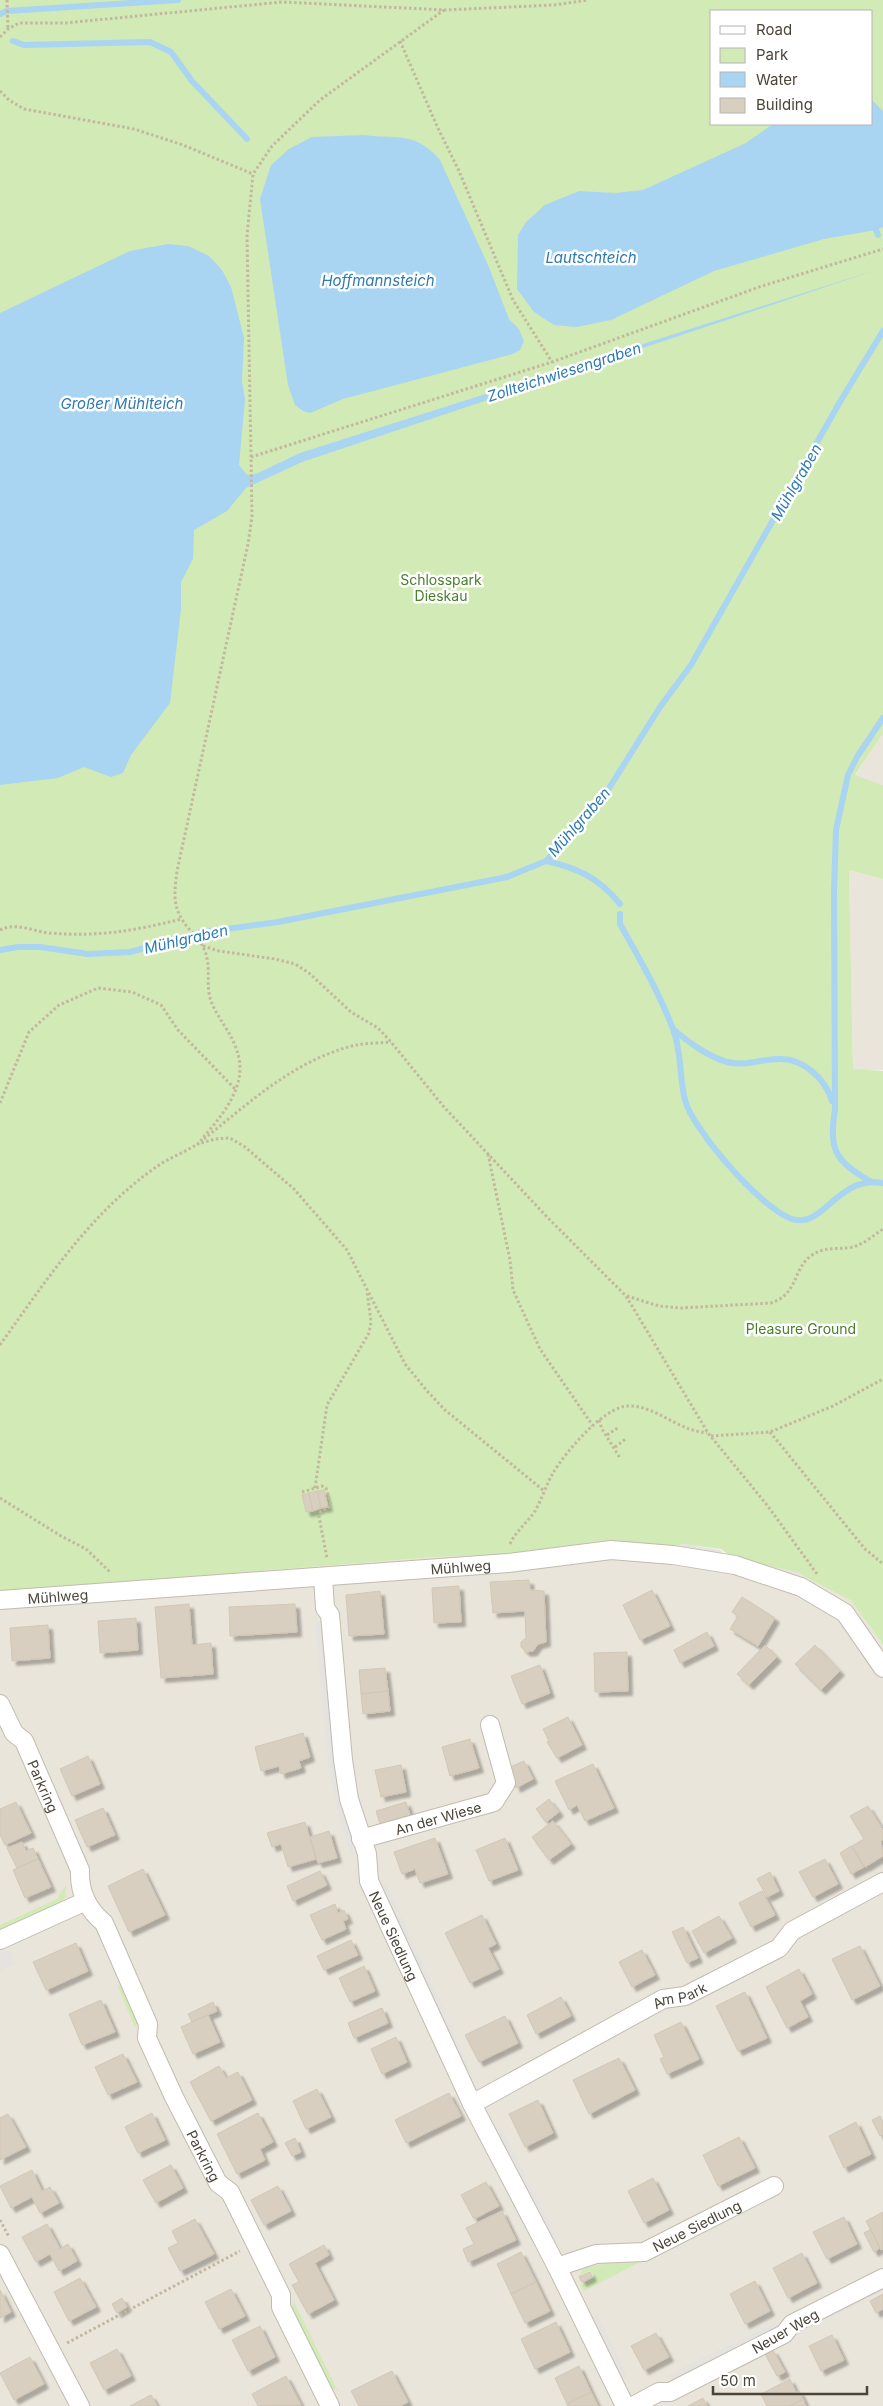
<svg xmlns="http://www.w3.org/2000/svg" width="883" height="2406" font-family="Inter,sans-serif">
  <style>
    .residential { fill: #eae5da }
    .green { fill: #d2eab5; fill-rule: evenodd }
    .parking { fill: #e5e3e0 }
    .water { fill: #a9d4f2 }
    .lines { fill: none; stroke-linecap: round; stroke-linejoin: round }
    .stream { stroke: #a9d4f2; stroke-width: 6 }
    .building { fill: #d8cfc1; stroke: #d3c7b4; filter: url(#shadow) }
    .minor-casing { stroke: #c2bbae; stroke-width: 20 }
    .path { stroke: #c4b79f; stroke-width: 3; stroke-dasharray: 2.5 2.5; stroke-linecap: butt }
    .minor { stroke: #fff; stroke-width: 18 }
    .labels { text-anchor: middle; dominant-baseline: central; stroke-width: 5; stroke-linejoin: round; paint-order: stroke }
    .park-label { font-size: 14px; fill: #4a7f2a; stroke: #fff }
    .street-label { font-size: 14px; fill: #4b4439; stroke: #fff }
    .water-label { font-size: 15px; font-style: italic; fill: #2e7ab2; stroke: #fff }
  </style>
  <defs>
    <filter id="shadow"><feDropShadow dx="4.5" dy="4.5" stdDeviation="1" flood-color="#0004"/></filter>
  </defs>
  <rect width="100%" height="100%" fill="#f6f3ec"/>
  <path class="residential" d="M883,734V785L855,776Z
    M849,870L883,879V1070H853Z
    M599,1541L731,1557L796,1572L850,1600L883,1644V2406H0V1592L436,1557L514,1554Z"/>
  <path class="green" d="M0,0H883V734L855,775L883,785V879L849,870L853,1069L883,1071V1644L850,1600L796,1572L731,1557L721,1549L683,1544L673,1549L599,1541L514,1554L436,1557L0,1592ZM712,11H872V124H712Z
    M66,1885L65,1898L60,1904L0,1931V1925L57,1899Z
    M117,1985L123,1987L138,2022L135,2027Z
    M646,2259L584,2291L581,2285L594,2277L590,2270L578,2277L583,2269L589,2266Z
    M294,2302L338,2391L330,2387L291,2309Z"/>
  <path class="parking" d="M684,1544L720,1550L728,1558L674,1550Z
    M323,1621L359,1852L352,1855L340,1824L328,1764L315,1622Z
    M387,1885L472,2073L465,2076L380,1888Z
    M10,1950L16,1964L0,1971V1954Z
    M501,2127L560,2244L554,2247L495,2130Z
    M883,2284V2291L797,2335L794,2330Z
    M597,2315L627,2376L620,2380L589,2318Z
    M777,2322L781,2329L672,2382L668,2375Z"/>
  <path class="water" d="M872,100L883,111V227L876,230L824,239L714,271L611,320L576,327L554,325L534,312L517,289L518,235L526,222L545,205L579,191L615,193L643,190L746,143L773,124H872Z
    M364,135C398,140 414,130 440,160L488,265L509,319L519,329L524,341L520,350L513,354L343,399L310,413L303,411L295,405L288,385L260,199L271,165L289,149L312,137Z
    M168,244L188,246L209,256L222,270L231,287L244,338L242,381L245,399L239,465L247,475L256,474L300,453L879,269L302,462L246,488L227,511L194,530L193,559L181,582V609L170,703L131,755L123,773L111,777L84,767L58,778L0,785V313L130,251Z"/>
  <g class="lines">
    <path class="stream" d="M0,14L7,11L178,0
      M13,41L24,45L150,42L171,52L192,81L247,139
      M876,230L878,235
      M546,861C578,868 599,878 620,904
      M620,914V924C639,958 659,992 673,1029C682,1052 679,1077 685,1100C692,1129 766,1215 796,1220C826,1224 838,1176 883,1183
      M0,950L18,947H40L88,954L130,952L204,932L278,922L507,877L546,861L584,822L601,801L660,707L691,665L841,400L883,331
      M674,1030C690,1043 707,1056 727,1062C746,1067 763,1058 781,1059C804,1059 826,1080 832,1101
      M870,1181C834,1161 829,1149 835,1109L834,891L836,830L848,775L857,757L883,718"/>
  </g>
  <path class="building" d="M324,1490L328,1507L321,1508L317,1491Z
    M317,1491L321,1508L313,1511L309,1493Z
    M309,1493L313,1511L306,1512L302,1495Z
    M529,1580L530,1590L544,1591L546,1642L538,1644L533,1651L526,1652L521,1647V1642L526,1638L525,1611L493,1613L490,1582Z
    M459,1586L461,1622L434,1623L432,1588Z
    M652,1590L670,1626L640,1640L623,1605Z
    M380,1591L384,1634L349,1636L346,1595Z
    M742,1597L775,1618L758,1646L730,1629L738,1616L732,1612Z
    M189,1604L192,1645L211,1643L213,1674L161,1678L155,1607Z
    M295,1604L297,1632L230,1636L229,1607Z
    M136,1618L138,1650L100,1653L98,1621Z
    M48,1625L50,1658L12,1661L10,1628Z
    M707,1632L714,1646L680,1663L674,1650Z
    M765,1645L777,1657L749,1685L737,1674Z
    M815,1645L840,1671L821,1690L795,1664Z
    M627,1652L628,1691L595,1692L594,1653Z
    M540,1665L550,1693L522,1704L511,1676Z
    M385,1668L388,1691L361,1694L359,1670Z
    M388,1691L390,1711L363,1714L361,1694Z
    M568,1717L582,1745L557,1758L547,1742L549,1741L543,1729Z
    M303,1733L310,1757L299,1761L301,1768L281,1774L279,1766L261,1771L255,1747Z
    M470,1739L479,1768L450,1776L442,1747Z
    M88,1756L100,1784L72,1796L60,1769Z
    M524,1761L533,1779L516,1788L510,1767Z
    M593,1764L614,1808L585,1821L577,1805L569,1810L555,1781Z
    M401,1765L406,1792L381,1797L375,1770Z
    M549,1799L559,1812L546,1822L536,1809Z
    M16,1802L31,1833L5,1845L0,1835V1809Z
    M406,1802L410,1815L380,1824L376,1811Z
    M868,1806L883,1830V1840L881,1841L883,1856L865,1867L852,1846L864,1839L850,1816Z
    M103,1808L115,1835L87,1847L75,1820Z
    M553,1821L571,1844L549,1860L532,1837Z
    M305,1822L316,1859L288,1867L281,1844L272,1847L267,1833Z
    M329,1831L337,1858L318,1863L310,1837Z
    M435,1838L448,1874L420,1883L415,1869L402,1874L394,1852Z
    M505,1838L518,1870L489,1881L476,1850Z
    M22,1842L26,1851L33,1848L38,1859L17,1868L7,1848Z
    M851,1846L864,1867L851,1874L840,1853Z
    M38,1859L51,1887L25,1898L13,1870Z
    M825,1859L838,1884L813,1897L799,1872Z
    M143,1869L165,1915L129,1932L108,1886Z
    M320,1871L327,1885L293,1901L287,1886Z
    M770,1872L779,1891L767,1897L757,1879Z
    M762,1891L775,1915L751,1927L739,1903Z
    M335,1904L338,1913L344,1910L348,1919L343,1921L346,1929L322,1940L310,1915Z
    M482,1915L496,1944L488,1948L499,1969L470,1983L445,1933Z
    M719,1916L732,1938L704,1953L692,1931Z
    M683,1927L698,1958L687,1963L672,1932Z
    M351,1940L358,1955L324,1970L317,1956Z
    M76,1943L88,1971L46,1990L33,1962Z
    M860,1946L880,1986L852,2000L832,1959Z
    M642,1950L655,1975L632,1987L619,1962Z
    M364,1966L375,1991L350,2002L339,1978Z
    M799,1969L812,1994L800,2001L808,2017L787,2028L766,1987Z
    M745,1992L767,2038L738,2051L716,2006Z
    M561,1997L571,2016L536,2034L527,2015Z
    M101,2000L115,2032L82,2045L69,2014Z
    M213,2002L217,2011L192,2022L188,2014Z
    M382,2008L388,2023L354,2038L348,2023Z
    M208,2015L220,2042L193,2054L181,2027Z
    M505,2016L518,2043L479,2062L465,2035Z
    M681,2022L699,2059L667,2074L660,2059L664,2057L654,2035Z
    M396,2037L407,2062L382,2074L371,2049Z
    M123,2054L137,2082L108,2095L95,2067Z
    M619,2058L635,2090L589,2114L573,2080Z
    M219,2066L226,2078L238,2072L252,2100L211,2121L190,2082Z
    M317,2089L331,2117L306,2129L293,2101Z
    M449,2093L461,2116L406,2143L395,2120Z
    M538,2100L553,2133L525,2147L509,2114Z
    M152,2113L165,2140L138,2153L125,2127Z
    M258,2113L273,2142L260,2149L265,2160L237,2174L217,2134Z
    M8,2114L26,2147L0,2160V2118Z
    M880,2116L883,2122V2134L880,2136L872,2120Z
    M856,2122L871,2154L844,2168L829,2136Z
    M739,2137L755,2168L718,2186L703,2155Z
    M295,2138L301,2152L292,2156L285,2143Z
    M171,2165L183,2188L156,2203L143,2180Z
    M32,2170L42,2191L50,2187L59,2203L40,2213L32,2197L11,2208L0,2186Z
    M653,2178L669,2210L644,2223L628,2191Z
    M486,2182L499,2206L474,2219L461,2195Z
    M278,2186L291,2211L264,2225L251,2200Z
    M502,2211L516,2240L468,2262L463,2249L474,2244L466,2228Z
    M883,2212V2249L881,2250L866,2221Z
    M844,2217L857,2244L827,2259L813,2232Z
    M195,2219L214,2254L180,2271L168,2248L178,2243L172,2231Z
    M47,2224L60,2249L68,2244L77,2261L59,2271L50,2254L36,2262L22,2237Z
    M871,2229L880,2248L874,2252L864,2233Z
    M324,2245L329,2255L315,2263L334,2300L308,2314L292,2285L299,2282L289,2264Z
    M521,2252L536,2282L511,2294L497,2264Z
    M802,2253L817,2283L788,2298L773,2268Z
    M590,2272L592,2277L582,2282L579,2277Z
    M80,2278L96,2307L69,2321L54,2292Z
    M755,2281L770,2311L745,2324L730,2294Z
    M536,2282L550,2311L525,2323L511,2294Z
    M231,2289L245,2316L219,2329L205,2302Z
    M0,2290L11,2312L0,2318Z
    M883,2294V2309L876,2313L870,2301Z
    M122,2298L127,2307L117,2313L112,2304Z
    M556,2322L570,2352L535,2369L521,2339Z
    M260,2326L275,2357L248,2371L232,2340Z
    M656,2333L669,2357L644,2370L631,2346Z
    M832,2335L844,2360L821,2371L809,2346Z
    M117,2349L131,2376L104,2390L90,2363Z
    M773,2350L785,2372L777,2376L765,2354Z
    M30,2357L44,2384L14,2400L0,2373Z
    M579,2366L591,2392L567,2404L555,2378Z
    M392,2371L408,2402L400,2406H359L351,2391Z
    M286,2376L301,2405L258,2406L252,2394Z
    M790,2379L796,2392L799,2391L803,2399L789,2406H767L761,2394Z
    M591,2392L598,2406H568L567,2404Z
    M151,2395L157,2406H130Z
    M703,2398L707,2406H688Z
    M803,2399L806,2406H789Z"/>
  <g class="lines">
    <defs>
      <g id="minor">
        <path id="s1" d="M323,1577L325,1608L330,1615L343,1760L349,1799L367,1854L369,1881L472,2104L557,2267L625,2406"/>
        <path id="s2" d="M0,1600L508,1563L611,1550L673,1555L735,1565L801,1587L845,1613L883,1668"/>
        <path id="s3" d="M0,1704L14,1733L24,1741L80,1870C79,1892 87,1909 104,1923L148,2024L147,2038L174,2097L218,2183L230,2192L281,2295V2307L330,2406"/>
        <path id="s4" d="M361,1839L494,1802L506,1783L490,1725"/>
        <path d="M0,1940L86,1901"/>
        <path id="s5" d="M472,2104L663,1999L685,1996L779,1948L792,1931L883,1882"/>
        <path d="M0,2254L80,2406"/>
        <path id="s6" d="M557,2267L596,2254L644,2252L774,2186"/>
        <path d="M633,2406L659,2392H670L784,2334L792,2324L883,2278"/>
      </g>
    </defs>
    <use href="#minor" class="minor-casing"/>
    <path class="path" d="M7,0L8,29
      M0,37L8,29L19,23H65L282,2L445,10L554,5L588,0
      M400,41L437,126L459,171L513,300L552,362
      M0,91L9,100L24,109L134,129L183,145L253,174
      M251,457L247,236L253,174L272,146L320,100L444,10
      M0,930C17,922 32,931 49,933C100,937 132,931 182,919
      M203,946L219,951L275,959L295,964L309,973L351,1012L378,1028L391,1042L444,1107L547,1217L626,1296L708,1433L767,1505L817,1574
      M0,1103L29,1032L59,1005L98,988L132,992L161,1005L178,1030L236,1090
      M204,1139C250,1102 296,1059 356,1045C367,1043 380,1043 391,1042
      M488,1154L510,1260L513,1290L540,1349L593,1426
      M627,1296L659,1306L681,1308L771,1303C799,1294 792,1269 812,1255C825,1246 839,1250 853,1247C864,1244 874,1235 883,1229
      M0,1345C47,1279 93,1209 162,1163C174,1156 187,1151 199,1143
      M599,1420L602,1429L620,1458
      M770,1432L865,1549L883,1564
      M607,1435L619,1427
      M711,1436L770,1432L833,1406L883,1379
      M615,1447L627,1438
      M315,1488L327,1405L369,1333L371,1322L367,1291
      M543,1490L445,1410L428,1392L405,1364L347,1250L294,1189L245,1147L230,1138L215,1139L198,1144C220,1117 251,1086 236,1048C230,1031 217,1017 211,1001C205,984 212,966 204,949C201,941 194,934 188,928C172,908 174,895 177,871L248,544L252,517L251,457L552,362L762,286L883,249
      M302,1492L322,1486L326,1488L331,1506L321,1511L319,1517L327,1558
      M0,1498L61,1536L86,1549L111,1573
      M510,1544C516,1531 527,1523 535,1511C542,1499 546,1485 553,1473C565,1453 603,1407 628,1406C649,1405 670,1422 689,1429C695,1431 701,1432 707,1433
      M0,2220L9,2237
      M67,2343L240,2251"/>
    <use href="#minor" class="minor"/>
  </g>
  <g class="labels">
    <g class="park-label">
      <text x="441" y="579">Schlosspark<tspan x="441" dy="16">Dieskau</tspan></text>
      <text x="801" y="1328">Pleasure Ground</text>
    </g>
    <g class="street-label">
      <text stroke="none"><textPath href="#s2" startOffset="462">Mühlweg</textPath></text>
      <text stroke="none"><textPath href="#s2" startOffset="58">Mühlweg</textPath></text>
      <text stroke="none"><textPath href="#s3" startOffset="94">Parkring</textPath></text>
      <text stroke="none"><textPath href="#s4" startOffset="80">An der Wiese</textPath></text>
      <text stroke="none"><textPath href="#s1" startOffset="370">Neue Siedlung</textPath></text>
      <text stroke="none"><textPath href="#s5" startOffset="235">Am Park</textPath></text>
      <text stroke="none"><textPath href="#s3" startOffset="501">Parkring</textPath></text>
      <text stroke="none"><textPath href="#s6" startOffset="148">Neue Siedlung</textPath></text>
      <text transform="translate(785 2331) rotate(-30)">Neuer Weg</text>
    </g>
    <g class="water-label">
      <text x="591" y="257">Lautschteich</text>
      <text x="378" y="280">Hoffmannsteich</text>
      <text transform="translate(564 372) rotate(-18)">Zollteichwiesengraben</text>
      <text x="122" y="403">Großer Mühlteich</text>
      <text transform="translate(796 482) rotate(-60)">Mühlgraben</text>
      <text transform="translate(579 822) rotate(-49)">Mühlgraben</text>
      <text transform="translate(186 939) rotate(-13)">Mühlgraben</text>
    </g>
  </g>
  <rect x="710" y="10" width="162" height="115" fill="#ffffff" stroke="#b7b4b0"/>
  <rect x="720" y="26" width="25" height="8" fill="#ffffff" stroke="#b7b4b0"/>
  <text x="756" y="35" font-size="15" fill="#4b4439">Road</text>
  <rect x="720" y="48" width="25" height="15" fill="#d2eab5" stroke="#b7b4b0"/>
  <text x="756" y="60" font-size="15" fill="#4b4439">Park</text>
  <rect x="720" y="72" width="25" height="15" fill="#a9d4f2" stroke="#b7b4b0"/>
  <text x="756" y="85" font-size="15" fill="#4b4439">Water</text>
  <rect x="720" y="98" width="25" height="15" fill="#d8cfc1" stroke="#b7b4b0"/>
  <text x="756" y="110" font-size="15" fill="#4b4439">Building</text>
  <path d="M713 2386v8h154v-8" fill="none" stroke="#4b4439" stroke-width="2.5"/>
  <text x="720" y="2386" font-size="15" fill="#4b4439" stroke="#ffffff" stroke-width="4" paint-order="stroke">50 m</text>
</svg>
